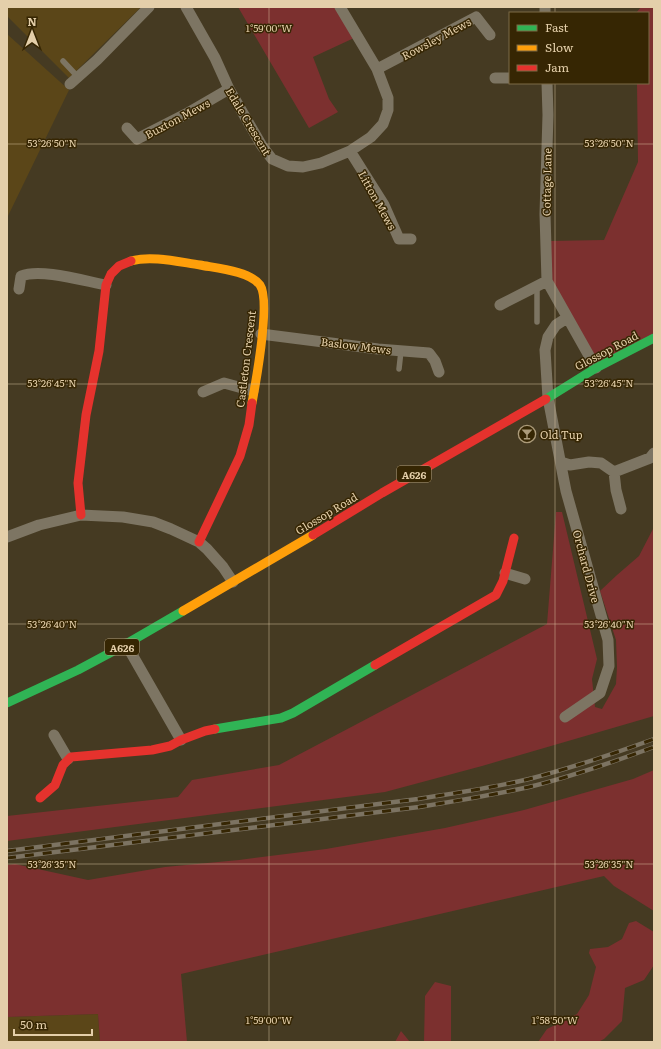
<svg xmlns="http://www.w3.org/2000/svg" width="661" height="1049" font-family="Literata,serif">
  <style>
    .built { fill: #5b4618 }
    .green { fill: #7c302f }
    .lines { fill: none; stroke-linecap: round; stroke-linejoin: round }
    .lane { stroke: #7d7563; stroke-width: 5.5 }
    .street { stroke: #7d7563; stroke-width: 11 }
    .fast { stroke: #30b455; stroke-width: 9 }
    .slow { stroke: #ff9f0a; stroke-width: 9 }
    .jam { stroke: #e5322d; stroke-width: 9 }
    .rail-casing { stroke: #7c7362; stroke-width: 4.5 }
    .rail { stroke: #362603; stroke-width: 3; stroke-dasharray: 9; stroke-linecap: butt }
    .ticks { fill: none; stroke: #e4cfaa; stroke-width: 1; stroke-opacity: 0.45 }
    .labels { text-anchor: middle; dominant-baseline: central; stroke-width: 3; stroke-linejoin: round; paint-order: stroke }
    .shield { fill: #362603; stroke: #b09c78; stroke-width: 1 }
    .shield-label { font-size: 10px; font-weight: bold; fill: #e4cfaa }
    .street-label { font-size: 11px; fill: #e4cfaa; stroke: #362603 }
    .poi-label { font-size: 11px; fill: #e4cfaa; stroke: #362603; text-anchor: start }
    .ticks-label { font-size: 10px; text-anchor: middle; fill: #e4cfaa; stroke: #362603; stroke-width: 3; stroke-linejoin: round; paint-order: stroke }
  </style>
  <rect width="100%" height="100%" fill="#453a22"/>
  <path class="built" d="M7,7H141L69,78L7,16Z
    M7,34L69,90L7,218Z
    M98,1014L100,1042H7V1017Z"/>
  <path class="green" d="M238,7H337L354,38L313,57L329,99L338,112L309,128Z
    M641,7H654V334L597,364L549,279V241L604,240L638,162L637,83H648V13H636Z
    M556,512H562L597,659L592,679L595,707L602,709L616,684L617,667L616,640L600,591L617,575L639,556L654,527V716L482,766L385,792L7,841V816L178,797L192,780L279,765L547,624Z
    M654,770V911L614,886L604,876L181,974L187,1042H100L98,1014L7,1017V865L15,864L88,880L165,867L239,860L326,849L445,828L524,810L633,779Z
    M636,921L654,932V965L644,980L625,988L622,1021L604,1039L598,1042H538L547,1029L577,1014L589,995L596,967L589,953L590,949L608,947L622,939L629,923Z
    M435,982L451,986V1042H424L425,996Z
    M401,1031L410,1042H395Z"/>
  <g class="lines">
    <path class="lane" d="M63,61L78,77
      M537,322V286
      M399,369L401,351"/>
    <path class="street" d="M186,7L215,58L229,89L262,146L272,159L288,166L303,167L321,163L350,151L371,137L383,124L388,110V98L377,69L340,7
      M545,7V13
      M377,69L476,17L490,35
      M495,78H510
      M547,83L548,115L545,214L547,281L596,368
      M70,84L97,60L149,7
      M127,128L137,139L186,114L229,89
      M350,151L384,205L399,239H411
      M19,289L21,276C41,268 84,281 106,285
      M500,305L547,281
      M261,334L378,349L429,353L435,361L439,372
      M203,392L224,383L253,391
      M561,462L570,465L589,462L601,463L614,472L650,458L654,453
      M614,472L616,490L621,509
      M7,537L39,525L81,515L123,517L153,522L171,529L199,542L207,549L223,567L233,582
      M505,573L525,579
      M126,644L181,740
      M565,717L600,693L609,666L608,640L566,491L548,398L545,350L548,337L556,325L567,318
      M54,735L68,759"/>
    <path class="fast" d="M546,399L596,368L654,338
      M7,703L78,670L121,647L183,611
      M215,729L281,718L293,713L375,665"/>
    <path class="slow" d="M131,261C151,255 179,262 200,265C215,268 250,271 260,285C271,301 256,381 252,403
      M183,611L313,535"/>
    <path class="jam" d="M81,515L78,483L86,415L99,351L106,285L111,274L119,266L131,261
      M313,535L382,493L546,399
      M199,542L240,456L249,425L252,403
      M375,665L496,595L503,581L514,538
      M40,798L55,785L63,765L71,757L152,750L170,746L181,740L205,731L215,729"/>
    <defs>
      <path id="rail" d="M7,851L418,799C455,793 492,788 529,779C571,768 613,754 654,739
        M7,858L419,807C456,801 493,795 529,787C571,777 613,762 654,747"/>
    </defs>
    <use href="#rail" class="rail-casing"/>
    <use href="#rail" class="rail"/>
  </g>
  <path class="ticks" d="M269,7V1042M555,7V13M555,83V1042M7,144H654M7,384H654M7,624H654M7,864H654"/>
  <defs>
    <symbol id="bar-ring" viewBox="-11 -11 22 22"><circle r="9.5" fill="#362603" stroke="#ac9b7a" stroke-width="1.5"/><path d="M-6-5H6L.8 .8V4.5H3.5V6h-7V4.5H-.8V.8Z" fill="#ac9b7a"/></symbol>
  </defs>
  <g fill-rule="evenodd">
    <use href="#bar-ring" x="517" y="424" width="20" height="20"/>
  </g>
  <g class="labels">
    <g class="shield">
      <rect x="397" y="466" width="34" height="16" rx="3"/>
      <rect x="105" y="639" width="34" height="16" rx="3"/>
    </g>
    <g class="shield-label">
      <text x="414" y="474">A626</text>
      <text x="122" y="647">A626</text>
    </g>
    <g class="street-label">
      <text transform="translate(436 38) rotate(-28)">Rowsley Mews</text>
      <text transform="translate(177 118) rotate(-28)">Buxton Mews</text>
      <text transform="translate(249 121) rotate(59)">Edale Crescent</text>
      <text transform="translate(546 182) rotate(-89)">Cottage Lane</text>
      <text transform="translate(378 200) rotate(61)">Litton Mews</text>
      <text transform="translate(356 345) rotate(7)">Baslow Mews</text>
      <text transform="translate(606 350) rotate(-28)">Glossop Road</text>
      <text transform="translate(245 359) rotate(-83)">Castleton Crescent</text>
      <text transform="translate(326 513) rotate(-31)">Glossop Road</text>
      <text transform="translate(587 566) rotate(75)">Orchard Drive</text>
    </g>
    <g class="poi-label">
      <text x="540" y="434">Old Tup</text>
    </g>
  </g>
  <g class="ticks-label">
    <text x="269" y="32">1°59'00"W</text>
    <text x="52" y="147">53°26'50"N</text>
    <text x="609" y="147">53°26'50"N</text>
    <text x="52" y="387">53°26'45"N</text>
    <text x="609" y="387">53°26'45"N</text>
    <text x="52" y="628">53°26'40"N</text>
    <text x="609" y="628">53°26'40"N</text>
    <text x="52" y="868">53°26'35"N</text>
    <text x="609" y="868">53°26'35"N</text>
    <text x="269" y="1024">1°59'00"W</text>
    <text x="555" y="1024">1°58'50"W</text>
  </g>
  <rect width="661" height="1049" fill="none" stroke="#e4cfaa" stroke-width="16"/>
  <rect x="509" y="12" width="140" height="72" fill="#362603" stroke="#7c6a46"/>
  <rect x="517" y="25" width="20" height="6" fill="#30b455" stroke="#7c6a46"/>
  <text x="545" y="32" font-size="12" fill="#e4cfaa">Fast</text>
  <rect x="517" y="45" width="20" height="6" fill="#ff9f0a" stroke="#7c6a46"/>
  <text x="545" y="52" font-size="12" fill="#e4cfaa">Slow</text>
  <rect x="517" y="65" width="20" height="6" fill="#e5322d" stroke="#7c6a46"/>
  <text x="545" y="72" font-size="12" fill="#e4cfaa">Jam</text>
  <g transform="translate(32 32)" stroke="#362603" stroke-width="3" paint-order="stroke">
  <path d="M0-3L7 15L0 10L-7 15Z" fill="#e4cfaa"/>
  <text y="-6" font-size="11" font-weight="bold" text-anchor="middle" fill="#e4cfaa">N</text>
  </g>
  <path d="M14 1029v6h78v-6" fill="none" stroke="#e4cfaa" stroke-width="2"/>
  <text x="20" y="1029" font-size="12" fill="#e4cfaa" stroke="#362603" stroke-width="3" paint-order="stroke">50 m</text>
</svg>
